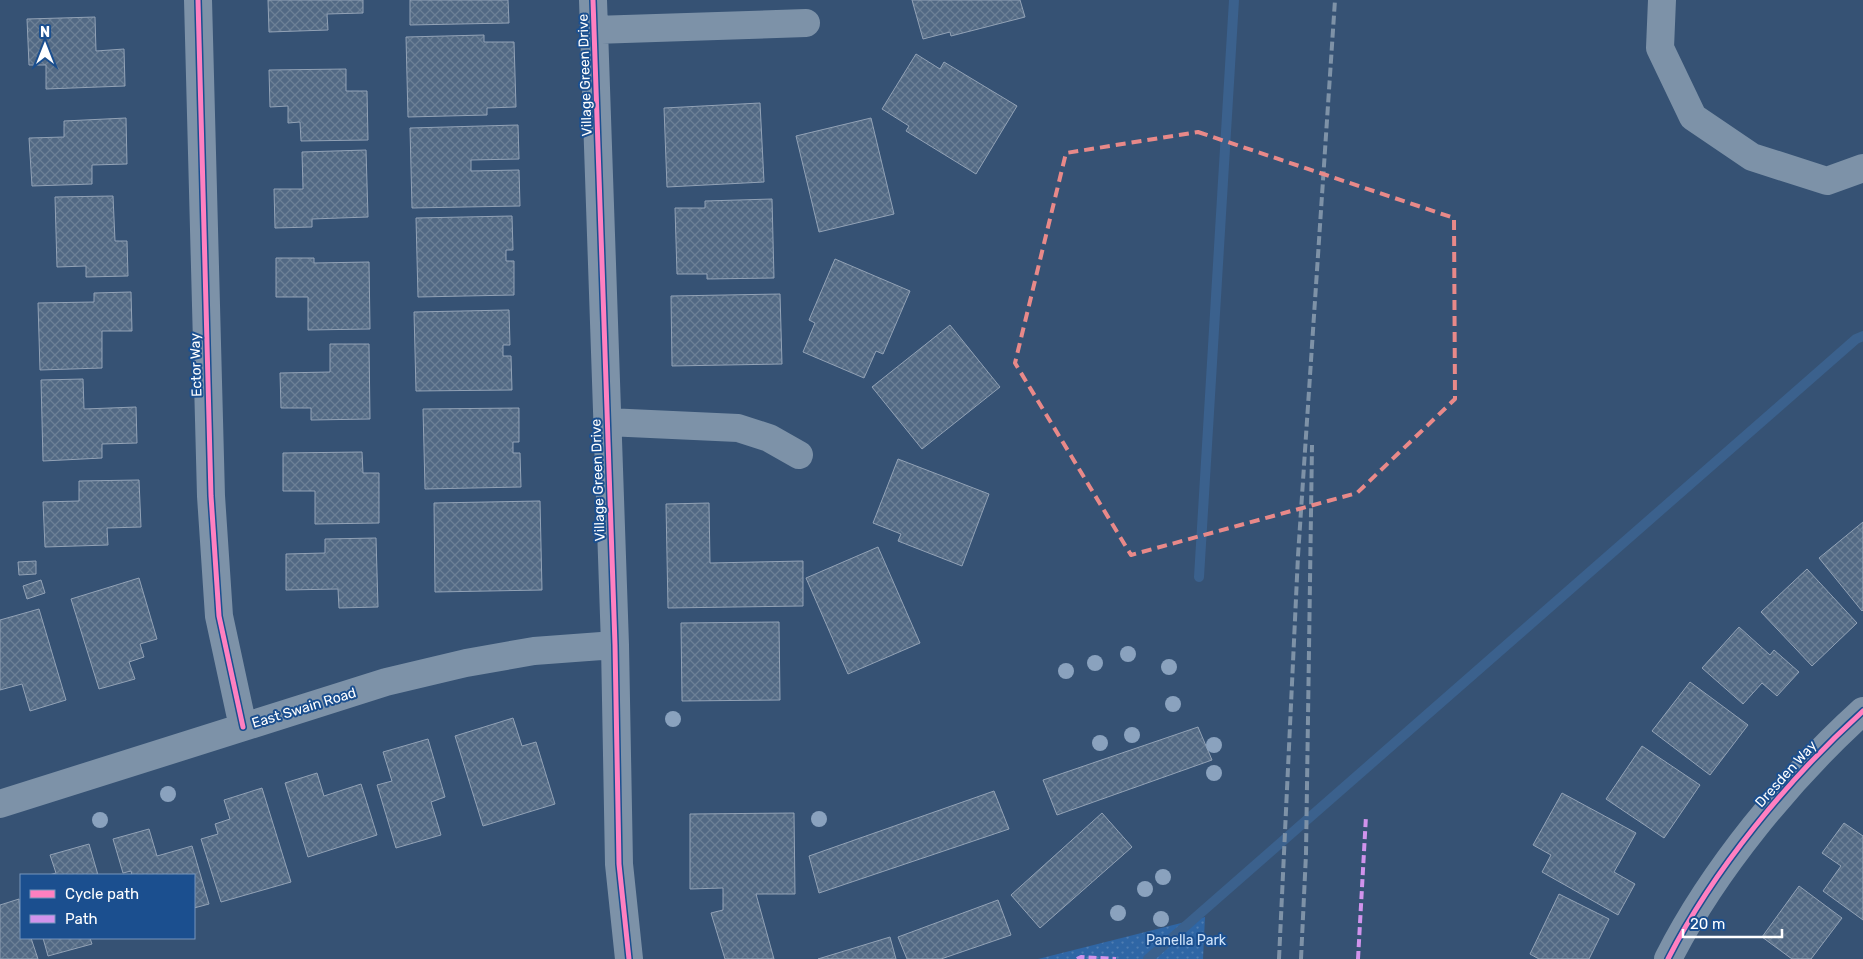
<svg xmlns="http://www.w3.org/2000/svg" width="1863" height="959" font-family="Rubik,sans-serif">
  <style>
    .park { fill: url(#park-dots) }
    .lines { fill: none; stroke-linecap: round; stroke-linejoin: round }
    .stream { stroke: #3b618d; stroke-width: 10 }
    .building { fill: url(#building-cross-hatch); stroke: #92a2b6 }
    .minor { stroke: #7d92a8; stroke-width: 28 }
    .rail { stroke: #7e92a7; stroke-width: 4; stroke-dasharray: 9 4; stroke-linecap: butt }
    .quiet { stroke: #d193ec; stroke-width: 4; stroke-dasharray: 8 4; stroke-linecap: butt }
    .cycleway-casing { stroke: #1b4f8f; stroke-width: 8 }
    .cycleway { stroke: #ff80c0; stroke-width: 5 }
    .tree { fill: #8aa2be }
    .marked { fill: none; stroke: #e88989; stroke-width: 4; stroke-dasharray: 10 6; stroke-linejoin: round }
    .labels { text-anchor: middle; dominant-baseline: central; stroke-width: 4; stroke-linejoin: round; paint-order: stroke }
    .street-label { font-size: 14px; fill: #fff; stroke: #1b4f8f }
    .park-label { font-size: 14px; fill: #cfe3fa; stroke: #1b4f8f }
  </style>
  <defs>
    <pattern id="park-dots" width="8" height="8" patternUnits="userSpaceOnUse" patternTransform="scale(1.25)"><rect width="8" height="8" fill="#2f66a5"/><path d="M2 2h.1M6 6h.1" fill="none" stroke="#4e7db2" stroke-width="1.8" stroke-linecap="round"/></pattern>
    <pattern id="building-cross-hatch" width="8" height="8" patternUnits="userSpaceOnUse" patternTransform="scale(1.25)"><rect width="8" height="8" fill="#526984"/><path d="M0 0l8 8M0 8l8-8" fill="none" stroke="#6c8096"/></pattern>
  </defs>
  <rect width="100%" height="100%" fill="#365274"/>
  <path class="park" d="M1205,917L1203,959H1038Z"/>
  <g class="lines">
    <path class="stream" d="M1199,577L1234,0
      M1148,959L1856,339L1863,336"/>
  </g>
  <path class="building" d="M268,0H363V13L327,14L328,30L269,32Z
    M410,0H508L509,23L410,25Z
    M912,0H1020L1025,17L951,36L950,32L923,39Z
    M95,17L96,51L124,49L125,86L46,89V65H29L27,19Z
    M484,35V42H514L516,107L487,108V115L408,117L406,37Z
    M916,54L940,69L944,62L1017,106L976,174L906,131L909,126L882,109Z
    M346,69V91H367L368,140L301,141L300,122L288,123V106L270,107L269,70Z
    M760,103L764,182L667,187L664,108Z
    M126,118L127,164L92,165V184L32,186L29,138L64,137V121Z
    M871,118L894,214L819,232L796,136Z
    M518,125L519,159L471,160V171L519,170L520,206L412,208L410,128Z
    M366,150L368,217L312,219V227L275,228L274,189H303L302,152Z
    M113,196L115,241H127L128,276L86,277V266L57,267L55,197Z
    M772,199L774,278L707,279V274H677L675,208H705V201Z
    M512,216L513,250H506V261H514V295L418,297L416,218Z
    M276,258H314V263L369,262L370,329L308,330V297H276Z
    M835,259L910,291L883,354L876,351L864,378L803,352L815,323L809,320Z
    M131,292L132,331H102V368L40,370L38,303L94,302V293Z
    M780,294L782,364L672,366L671,296Z
    M509,310L510,345H503V356H511L512,390L416,391L414,312Z
    M950,325L1000,387L922,449L872,387Z
    M330,344H369L370,419L311,420V408H281L280,373L330,372Z
    M83,379L84,409L136,407L137,443L102,444V458L43,461L41,380Z
    M519,408V442H513V453H520L521,487L425,489L423,409Z
    M362,452L363,473H379V523L315,524V491H283V453Z
    M898,459L989,494L962,566L898,541L901,534L873,523Z
    M139,480L141,527L107,528L108,545L45,547L43,502L79,501V481Z
    M540,501L542,590L435,592L434,503Z
    M709,503L710,563L803,561V606L668,608L666,504Z
    M1863,522V610L1862,611L1819,558Z
    M376,538L378,607L339,608L338,589L286,590V554L325,553V539Z
    M878,547L920,643L848,674L806,578Z
    M36,561V574L19,575L18,562Z
    M1807,569L1857,623L1812,666L1761,612Z
    M139,578L157,639L140,644L144,657L129,662L135,679L99,689L71,599Z
    M41,580L45,593L27,599L23,586Z
    M39,609L66,700L30,711L22,684L0,690V620Z
    M779,622L780,700L682,701L681,623Z
    M1739,627L1770,655L1774,650L1799,672L1777,696L1762,683L1743,704L1702,668Z
    M1690,682L1748,725L1710,775L1652,731Z
    M513,718L522,746L536,742L555,804L483,826L455,736Z
    M1198,727L1212,760L1057,815L1043,780Z
    M428,739L445,797L431,802L441,835L396,848L377,785L392,781L383,752Z
    M1642,746L1700,785L1664,838L1606,799Z
    M317,773L324,796L361,784L377,835L308,857L285,783Z
    M262,788L291,882L221,902L201,839L218,834L215,824L230,819L224,800Z
    M994,791L1009,829L819,893L809,856Z
    M1562,793L1636,833L1614,872L1635,884L1618,915L1542,872L1551,855L1533,845Z
    M794,813L795,894H756L774,959H725L711,913L723,910V888L690,889V814Z
    M1102,813L1132,847L1040,928L1011,895Z
    M1844,823L1863,836V920L1823,891L1841,866L1822,853Z
    M149,829L157,856L192,846L209,904L194,908V875H132L131,871L123,873L113,839Z
    M89,844L98,875H49L56,873L50,855Z
    M1799,886L1842,918L1811,959H1792L1762,937Z
    M1559,894L1609,919L1589,959H1539L1530,954Z
    M19,899L21,938H31L38,959H0V905Z
    M998,900L1011,935L941,959H907L898,937Z
    M890,937L896,959H818Z
    M43,938H90L92,944L48,956Z"/>
  <g class="lines">
    <path class="minor" d="M198,0L211,496L219,616L243,727
      M593,0L615,645L619,864L629,959
      M1662,0L1660,48L1693,117L1752,157L1827,181L1863,168
      M594,30L806,23
      M607,422L738,428L769,438L799,455
      M0,804L386,682L466,663L534,651L615,645
      M1668,959C1713,870 1789,778 1863,711"/>
    <path class="rail" d="M1279,959L1298,556L1335,0
      M1301,959L1306,854L1312,445"/>
    <path class="quiet" d="M1077,959L1081,957L1116,959
      M1358,959L1366,816"/>
    <defs>
      <path id="cycleway" d="M198,0L211,496L219,616L243,727
        M593,0L615,645L619,864L629,959
        M1668,959C1713,870 1789,778 1863,711"/>
    </defs>
    <use href="#cycleway" class="cycleway-casing"/>
    <use href="#cycleway" class="cycleway"/>
  </g>
  <g class="tree">
    <circle cx="1128" cy="654" r="8"/>
    <circle cx="1095" cy="663" r="8"/>
    <circle cx="1169" cy="667" r="8"/>
    <circle cx="1066" cy="671" r="8"/>
    <circle cx="1173" cy="704" r="8"/>
    <circle cx="673" cy="719" r="8"/>
    <circle cx="1132" cy="735" r="8"/>
    <circle cx="1100" cy="743" r="8"/>
    <circle cx="1214" cy="745" r="8"/>
    <circle cx="1214" cy="773" r="8"/>
    <circle cx="168" cy="794" r="8"/>
    <circle cx="819" cy="819" r="8"/>
    <circle cx="100" cy="820" r="8"/>
    <circle cx="1163" cy="877" r="8"/>
    <circle cx="1145" cy="889" r="8"/>
    <circle cx="1118" cy="913" r="8"/>
    <circle cx="1161" cy="919" r="8"/>
  </g>
  <path class="marked" d="M1198,132L1454,218L1455,399L1357,493L1131,555L1015,363L1066,153Z"/>
  <g class="labels">
    <g class="street-label">
      <text transform="translate(585 75) rotate(-92)">Village Green Drive</text>
      <text transform="translate(196 365) rotate(-92)">Ector Way</text>
      <text transform="translate(598 480) rotate(-92)">Village Green Drive</text>
      <text transform="translate(304 708) rotate(-17)">East Swain Road</text>
      <text transform="translate(1786 774) rotate(-48)">Dresden Way</text>
    </g>
    <g class="park-label">
      <text x="1186" y="940">Panella Park</text>
    </g>
  </g>
  <rect x="20" y="874" width="175" height="65" fill="#1b4f8f" stroke="#7695bc"/>
  <rect x="30" y="890" width="25" height="8" fill="#ff80c0" stroke="#7695bc"/>
  <text x="65" y="899" font-size="15" fill="#ffffff">Cycle path</text>
  <rect x="30" y="915" width="25" height="8" fill="#d193ec" stroke="#7695bc"/>
  <text x="65" y="924" font-size="15" fill="#ffffff">Path</text>
  <g transform="translate(45 45)" stroke="#1b4f8f" stroke-width="4" paint-order="stroke">
  <path d="M0-4L9 19L0 12L-9 19Z" fill="#ffffff"/>
  <text y="-8" font-size="14" font-weight="bold" text-anchor="middle" fill="#ffffff">N</text>
  </g>
  <path d="M1683 929v8h99v-8" fill="none" stroke="#ffffff" stroke-width="2.5"/>
  <text x="1690" y="929" font-size="15" fill="#ffffff" stroke="#1b4f8f" stroke-width="4" paint-order="stroke">20 m</text>
</svg>
